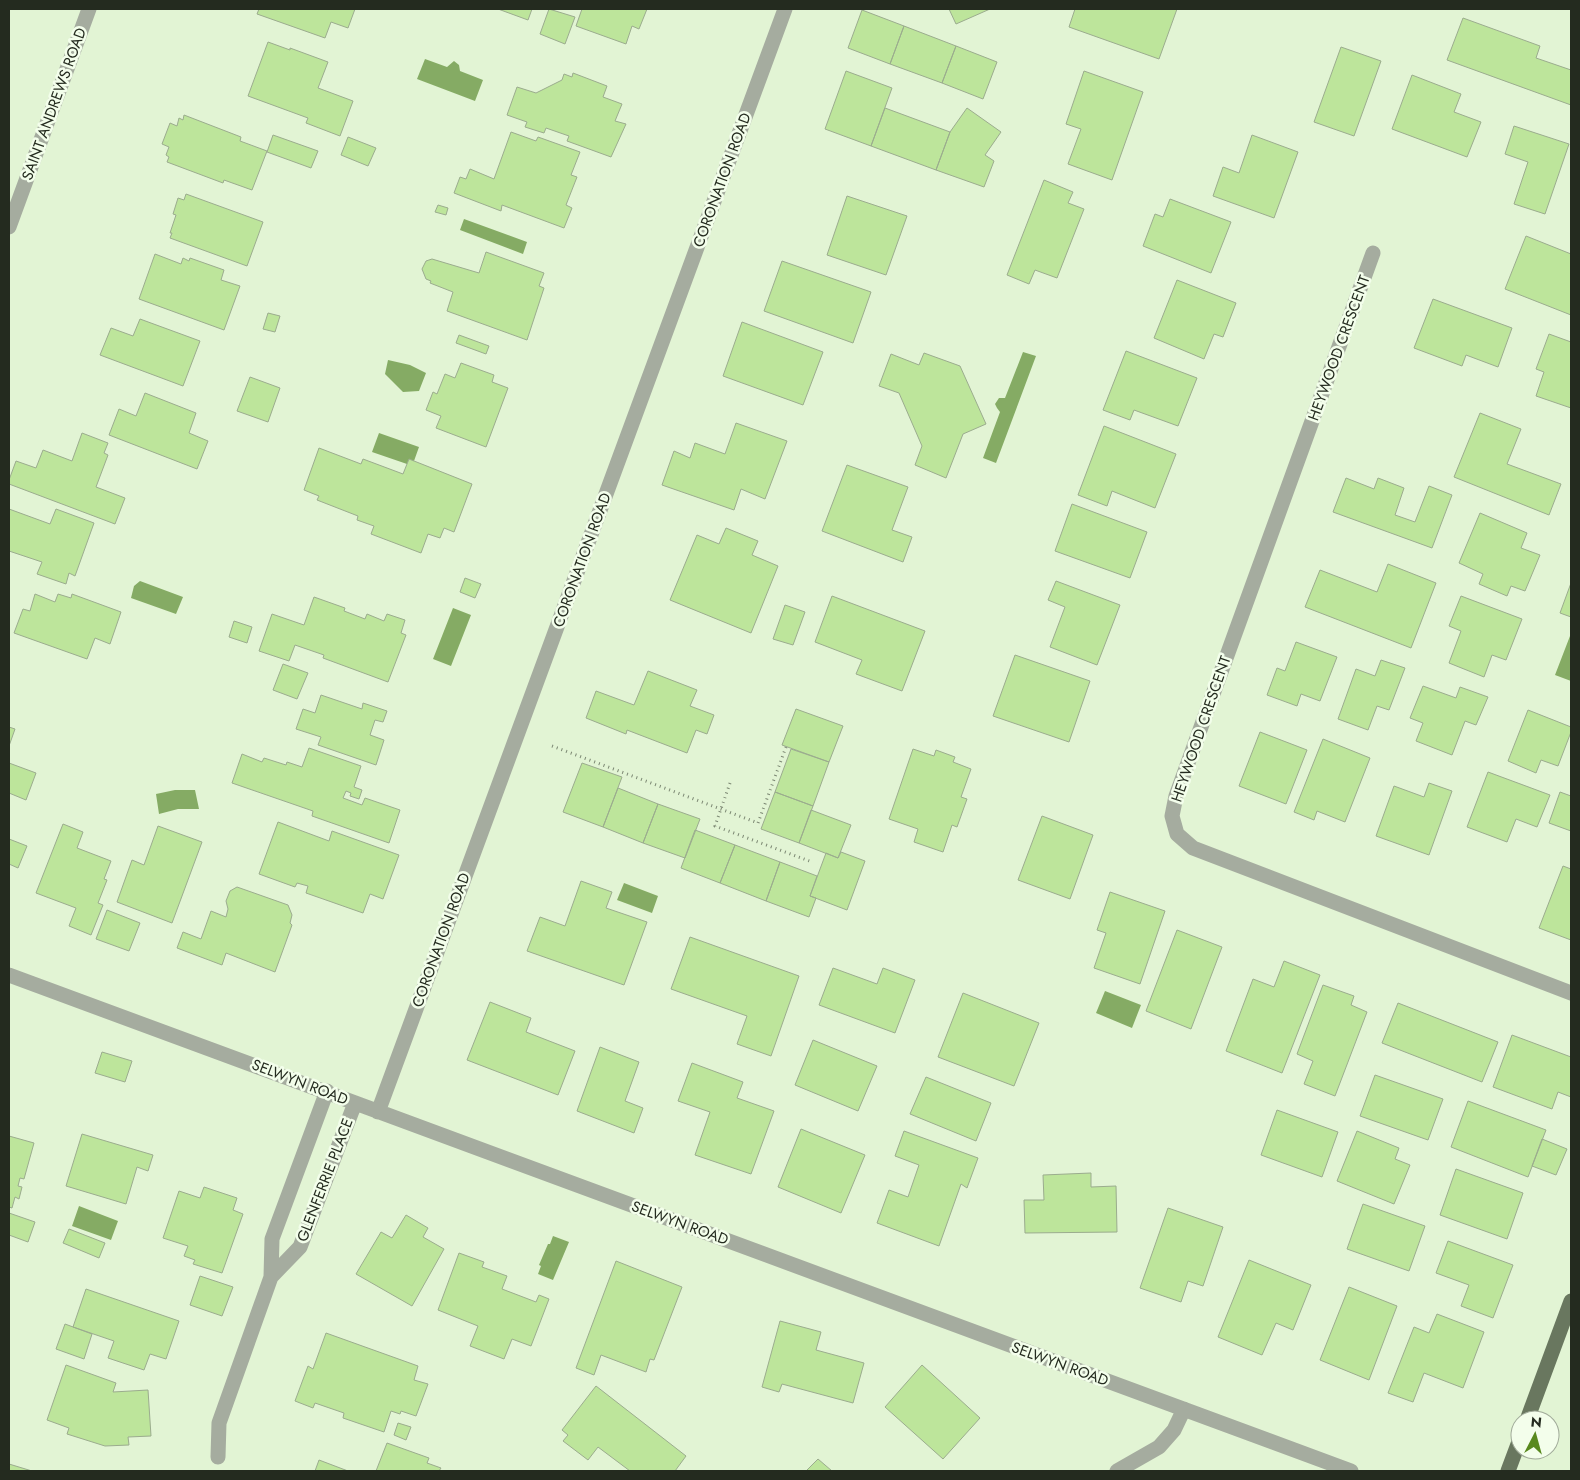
<svg xmlns="http://www.w3.org/2000/svg" width="1580" height="1480" font-family="Jost,sans-serif">
  <style>
    .water { fill: #85ab64 }
    .building { fill: #bde59b; stroke: #9bac8e }
    .lines { fill: none; stroke-linecap: round; stroke-linejoin: round }
    .path { stroke: #7c8873; stroke-width: 3; stroke-dasharray: 1 4; stroke-linecap: butt }
    .minor { stroke: #a5ac9f; stroke-width: 15 }
    .major { stroke: #69775f; stroke-width: 15 }
    .labels { text-anchor: middle; dominant-baseline: central; stroke-width: 5; stroke-linejoin: round; paint-order: stroke }
    .street-label { font-size: 15px; fill: #242b1f; stroke: #f3feeb }
  </style>
  <rect width="100%" height="100%" fill="#e2f4d4"/>
  <path class="water" d="M425,59L447,67L454,61L459,65L460,71L483,80L475,101L417,79Z
    M464,219L527,242L523,254L460,230Z
    M1023,352L1036,356L996,463L983,458L1000,412L997,408L995,404L999,398H1005Z
    M388,360L410,365L426,373L419,391L403,392L385,374Z
    M379,433L419,447L414,461L407,464L372,452Z
    M140,581L183,597L176,614L131,598L134,586Z
    M453,608L471,615L451,666L433,659Z
    M1570,636H1571V681L1555,675Z
    M175,790H195L199,809H178L159,814L156,794Z
    M624,883L658,896L652,913L617,900Z
    M1105,991L1141,1005L1132,1028L1096,1013Z
    M79,1206L118,1221L111,1240L72,1226Z
    M553,1236L569,1242L553,1280L538,1274L541,1266L539,1265L548,1244H550Z"/>
  <path class="building" d="M259,9H355L348,28L331,22L325,38L257,14Z
    M498,9H532L528,20Z
    M549,9L575,17L565,44L540,34Z
    M582,9H647L639,29L632,26L626,44L576,26Z
    M949,9H990L956,24Z
    M1075,9H1177L1159,59L1069,27Z
    M862,10L904,26L890,64L848,48Z
    M1463,18L1540,46L1536,58L1571,70V105L1447,60Z
    M904,26L956,46L942,83L890,64Z
    M268,42L290,50V48L328,62L318,88L353,101L340,136L306,123L308,118L248,96Z
    M956,46L997,62L983,99L942,83Z
    M1341,47L1381,61L1354,136L1314,122Z
    M846,71L892,88L871,146L825,129Z
    M1084,71L1143,92L1112,180L1068,164L1081,129L1066,124Z
    M573,73L607,86L603,97L622,104L615,121L626,124L611,157L567,141L569,136L546,128L544,133L525,127L527,122L507,115L517,87L536,93L562,80L564,74L572,77Z
    M1412,75L1461,94L1454,112L1481,122L1467,157L1392,129Z
    M885,108L950,132L936,170L871,146Z
    M967,108L1001,132L985,155L994,161L984,187L936,170L950,132Z
    M184,115L241,137L240,141L267,151L252,190L224,180L223,183L167,162L169,157L166,155L169,147L162,144L170,123L177,126L179,118L183,120Z
    M1514,126L1569,144L1545,214L1514,204L1528,162L1505,154Z
    M511,132L536,141L538,137L580,152L571,175L577,177L566,205L572,208L564,228L502,205L501,211L454,193L460,177L466,179L470,169L494,179Z
    M273,135L318,151L311,168L267,152Z
    M1252,135L1298,152L1274,218L1213,196L1223,167L1239,173Z
    M348,137L376,148L368,166L341,155Z
    M1044,180L1073,192L1068,203L1084,209L1057,278L1035,270L1029,284L1007,275Z
    M186,194L263,222L247,266L170,238L172,233H170L176,215L173,214L178,198L184,200Z
    M847,196L907,216L886,275L827,255Z
    M1170,199L1231,222L1211,273L1143,246L1155,214L1163,217Z
    M438,205L448,208L446,215L435,212Z
    M1526,236L1571,254V315L1505,289Z
    M486,252L544,273L539,286L544,288L527,340L447,311L453,292L430,283L431,281L426,279L422,269L426,261L432,259L479,273Z
    M155,254L181,264L183,258L189,261L190,258L224,270L221,280L240,286L224,330L139,299Z
    M782,261L871,292L853,343L764,311Z
    M1177,280L1236,303L1223,337L1214,334L1204,359L1154,338Z
    M1433,299L1512,328L1498,367L1466,355L1462,366L1414,348Z
    M268,313L280,316L275,332L263,329Z
    M140,319L200,341L183,386L100,355L111,328L133,336Z
    M742,322L823,352L803,405L723,376Z
    M1549,334L1571,342V408L1536,396L1544,372L1536,369Z
    M459,335L489,346L486,354L456,343Z
    M1126,351L1197,378L1178,426L1134,410L1130,420L1103,410Z
    M924,353L960,366L986,424L963,434L946,478L915,465L922,446L899,393L879,386L891,354L919,365Z
    M461,363L494,375L492,382L508,388L486,447L436,428L441,416L426,410L433,392L437,394L445,374L455,378Z
    M250,377L280,388L268,422L237,411Z
    M145,393L196,413L189,433L208,441L197,469L109,435L119,409L136,416Z
    M1480,413L1521,429L1507,464L1561,484L1549,515L1454,477Z
    M736,423L787,441L765,499L741,489L734,510L662,485L674,451L690,458L695,443L725,454Z
    M1104,426L1176,454L1155,508L1112,491L1107,506L1078,495Z
    M82,433L108,443L104,453L108,455L96,487L125,498L115,524L9,484V480L16,461L36,468L43,450L72,461Z
    M319,448L361,464L363,459L403,474L409,459L472,484L454,532L444,528L440,538L428,534L421,553L371,534L374,526L357,520L358,516L317,500L319,496L304,490Z
    M847,465L908,487L892,530L912,537L903,562L822,531Z
    M1346,478L1374,489L1378,478L1404,488L1395,515L1415,522L1429,486L1452,495L1432,548L1333,512Z
    M1072,504L1147,532L1130,578L1055,551Z
    M9,509L50,524L56,509L94,523L75,576L69,573L66,584L37,574L42,562L9,551Z
    M1480,513L1527,533L1521,548L1540,555L1525,591L1511,586L1507,596L1479,584L1483,574L1459,563Z
    M726,528L758,541L752,555L778,566L751,633L670,600L697,535L719,544Z
    M1388,564L1436,583L1411,648L1305,607L1320,570L1377,592Z
    M465,578L481,584L475,598L460,592Z
    M1056,581L1120,605L1097,665L1050,647L1065,607L1048,600Z
    M1571,583V617L1560,613Z
    M35,594L55,602L58,594L71,598L72,594L121,612L110,644L95,638L87,659L14,633L23,609L30,611Z
    M832,596L925,631L902,691L856,674L862,660L815,642Z
    M1461,596L1522,619L1506,660L1492,655L1484,677L1449,663L1461,631L1449,626Z
    M314,597L345,608L344,611L365,619L367,614L384,621L387,614L405,620L401,633L406,635L388,682L323,658L324,655L295,645L289,661L259,651L272,614L304,625Z
    M785,605L805,612L793,645L773,639Z
    M234,621L252,627L247,643L229,637Z
    M1296,642L1337,657L1320,701L1301,694L1297,706L1267,695L1277,668L1285,671Z
    M1015,655L1090,681L1069,742L993,716Z
    M1381,660L1405,668L1389,710L1377,706L1368,730L1338,719L1356,669L1375,676Z
    M283,664L308,673L297,699L273,690Z
    M648,671L697,690L690,706L714,715L707,734L696,730L687,753L627,730L626,734L586,718L596,691L634,705Z
    M1423,686L1456,698L1460,687L1488,697L1476,725L1465,721L1452,755L1416,741L1423,723L1410,718Z
    M321,695L362,709L363,703L387,711L383,722L375,720L370,735L384,740L376,765L318,745L321,737L296,729L303,709L315,713Z
    M796,709L843,726L829,762L782,745Z
    M1528,710L1571,727V732L1558,766L1541,760L1536,773L1508,761Z
    M9,727L15,729L9,746Z
    M1260,732L1307,750L1286,804L1239,786Z
    M1323,739L1370,758L1345,822L1317,811L1314,820L1294,812Z
    M309,748L361,766L354,787L362,790L359,799L350,796L351,793L346,791L343,798L362,805L365,798L400,810L389,843L312,816L313,811L232,783L242,754L262,762L264,758L286,765L287,762L302,767Z
    M791,749L829,762L813,806L775,792Z
    M913,749L934,756L936,750L955,757L953,762L971,769L961,797L967,799L957,827L952,825L943,852L914,842L918,829L889,819Z
    M9,763L36,773L26,800L9,793Z
    M582,763L622,777L603,827L563,812Z
    M1488,772L1550,795L1537,827L1516,819L1507,842L1467,827Z
    M1429,783L1452,791L1429,855L1376,836L1394,786L1424,797Z
    M618,788L658,804L643,843L603,827Z
    M775,792L813,806L799,843L761,829Z
    M1560,792L1571,796V831L1549,823Z
    M658,804L700,819L685,858L643,843Z
    M811,810L851,825L838,858L799,843Z
    M1042,816L1093,835L1070,899L1018,880Z
    M278,822L329,841L332,831L399,855L383,899L370,894L363,913L306,893L308,886L297,883L295,887L259,874Z
    M63,824L83,832L77,848L111,861L104,879L107,880L98,903L103,905L91,935L69,926L76,908L36,893Z
    M158,826L202,842L172,923L117,902L132,860L144,865Z
    M695,830L735,845L720,883L681,868Z
    M9,839L27,846L18,868L9,864Z
    M735,845L780,862L766,901L720,883Z
    M841,852L865,861L847,910L810,896L826,853L838,858Z
    M780,862L817,876L810,896L816,898L809,917L766,901Z
    M1563,866L1571,869V940L1539,928Z
    M581,881L612,892L606,908L647,922L624,985L527,951L540,917L565,926Z
    M237,887L288,905L292,915L290,923L292,925L275,972L226,953L222,965L177,948L183,932L201,939L211,911L226,917L228,909L226,901L230,891Z
    M1110,892L1165,911L1140,984L1094,968L1106,933L1097,930Z
    M107,910L140,923L129,951L96,939Z
    M1177,930L1222,947L1191,1029L1146,1011Z
    M690,937L799,976L771,1056L737,1044L747,1016L671,989Z
    M1284,961L1320,975L1282,1073L1226,1051L1253,979L1274,987Z
    M833,968L877,984L883,968L915,980L895,1033L819,1005Z
    M1323,985L1354,996L1351,1005L1367,1012L1335,1096L1304,1084L1313,1061L1297,1054Z
    M963,993L1039,1023L1014,1086L938,1057Z
    M490,1002L531,1018L526,1032L575,1051L558,1095L467,1060Z
    M1398,1003L1498,1042L1482,1082L1382,1043Z
    M1512,1035L1571,1057V1097L1558,1092L1552,1109L1493,1087Z
    M813,1040L877,1066L858,1111L795,1085Z
    M600,1047L639,1062L625,1101L643,1108L634,1133L577,1111Z
    M102,1052L132,1061L125,1082L95,1073Z
    M692,1063L743,1082L737,1098L774,1111L751,1174L695,1155L710,1112L678,1101Z
    M1375,1075L1443,1099L1428,1140L1360,1116Z
    M926,1077L991,1103L976,1141L910,1114Z
    M1468,1101L1546,1130L1528,1177L1451,1147Z
    M1277,1110L1338,1132L1322,1177L1261,1155Z
    M801,1129L865,1155L841,1213L778,1187Z
    M904,1131L978,1158L967,1188L961,1184L939,1246L877,1223L889,1190L908,1197L919,1165L895,1156Z
    M1357,1131L1399,1148L1395,1159L1410,1165L1394,1204L1337,1181Z
    M82,1134L153,1155L148,1171L137,1167L126,1204L66,1186Z
    M9,1136L34,1143L24,1179L20,1178L18,1186L22,1187L19,1199L15,1197L12,1208L9,1207Z
    M1542,1139L1567,1149L1556,1175L1532,1166Z
    M1456,1169L1523,1193L1507,1239L1440,1215Z
    M1091,1173V1187L1116,1186L1117,1232L1025,1233L1024,1200H1044L1043,1175Z
    M204,1187L237,1198L233,1210L243,1214L222,1273L193,1264L195,1260L184,1256L188,1246L163,1238L179,1191L200,1198Z
    M1363,1204L1425,1226L1409,1271L1347,1249Z
    M1168,1208L1223,1227L1203,1286L1188,1281L1181,1302L1140,1288Z
    M9,1213L35,1222L28,1242L9,1235Z
    M406,1215L428,1228L423,1237L444,1249L412,1306L356,1274L381,1232L392,1238Z
    M69,1229L105,1243L99,1258L63,1243Z
    M1448,1241L1513,1265L1493,1318L1461,1306L1469,1285L1436,1273Z
    M459,1253L484,1262L482,1267L507,1276L502,1289L536,1302L539,1295L549,1299L531,1346L512,1339L504,1359L470,1346L478,1326L438,1310Z
    M1249,1260L1311,1285L1293,1330L1276,1323L1262,1355L1218,1337Z
    M616,1261L682,1287L654,1360L650,1359L646,1372L601,1355L594,1375L576,1368Z
    M200,1276L233,1287L222,1316L190,1305Z
    M1349,1287L1397,1306L1369,1380L1320,1360Z
    M86,1289L179,1321L166,1359L150,1354L144,1370L108,1358L114,1341L73,1327Z
    M1437,1314L1484,1332L1463,1388L1424,1373L1413,1402L1388,1393L1414,1327L1429,1333Z
    M780,1321L821,1332L816,1350L864,1363L853,1403L782,1384L779,1392L762,1387Z
    M65,1324L92,1334L84,1359L56,1349Z
    M326,1333L418,1366L414,1380L428,1384L416,1416L401,1411L400,1414L391,1411L384,1432L343,1418L344,1413L315,1403L313,1408L295,1401L308,1366L313,1369Z
    M66,1365L116,1383L113,1392L148,1390L151,1436L128,1437L129,1445L105,1446L67,1434L69,1428L47,1420Z
    M922,1365L980,1418L943,1459L885,1407Z
    M596,1386L686,1456L675,1471H630L598,1447L588,1460L563,1441L568,1435L562,1430Z
    M398,1423L411,1427L406,1440L394,1435Z
    M387,1443L429,1458L427,1463L441,1468L439,1471H376Z
    M818,1459L832,1471H806Z
    M319,1460L348,1471H315Z
    M9,1464L32,1471H9Z"/>
  <g class="lines">
    <path class="path" d="M552,746L758,823L786,747
      M730,783L715,826L812,862"/>
    <path class="minor" d="M9,227L89,9
      M1373,253L1176,796L1172,816L1177,834L1193,848L1571,993
      M9,975L1351,1471
      M378,1112L785,9
      M271,1277L300,1247L355,1103
      M218,1457L219,1423L271,1277L272,1239L327,1091
      M1117,1471L1159,1447L1174,1430L1184,1409"/>
    <path class="major" d="M1527,1420L1571,1301
      M1508,1471L1520,1439"/>
  </g>
  <g class="labels">
    <g class="street-label">
      <text transform="translate(54 104) rotate(-70)">SAINT ANDREWS ROAD</text>
      <text transform="translate(722 180) rotate(-70)">CORONATION ROAD</text>
      <text transform="translate(1339 348) rotate(-70)">HEYWOOD CRESCENT</text>
      <text transform="translate(582 560) rotate(-70)">CORONATION ROAD</text>
      <text transform="translate(1201 729) rotate(-71)">HEYWOOD CRESCENT</text>
      <text transform="translate(441 940) rotate(-70)">CORONATION ROAD</text>
      <text transform="translate(300 1082) rotate(21)">SELWYN ROAD</text>
      <text transform="translate(325 1180) rotate(-69)">GLENFERRIE PLACE</text>
      <text transform="translate(680 1223) rotate(20)">SELWYN ROAD</text>
      <text transform="translate(1060 1364) rotate(20)">SELWYN ROAD</text>
    </g>
  </g>
  <rect width="1580" height="1480" fill="none" stroke="#242b1f" stroke-width="20"/>
  <g transform="translate(1535 1435) rotate(6)"><circle r="24" fill="#f3feeb" stroke="#a0aa99"/>
  <path d="M0-4L9 19L0 12L-9 19Z" fill="#58891d"/>
  <text y="-8" font-size="14" font-weight="bold" text-anchor="middle" fill="#242b1f">N</text>
  </g>
</svg>
